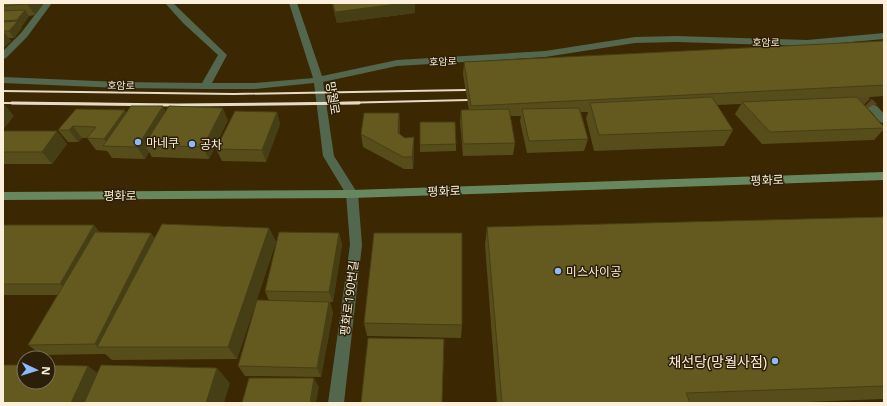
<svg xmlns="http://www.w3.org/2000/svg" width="887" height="406" font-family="'Noto Sans','Noto Sans KR',sans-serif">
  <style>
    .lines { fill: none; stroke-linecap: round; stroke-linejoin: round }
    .street-tunnel-far1 { stroke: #584522; stroke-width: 9; stroke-dasharray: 9 4.5; stroke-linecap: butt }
    .street-tunnel { stroke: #584522; stroke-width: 11; stroke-dasharray: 11 5.5; stroke-linecap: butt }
    .street { fill: #52674d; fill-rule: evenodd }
    .secondary { fill: #67885f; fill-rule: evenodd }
    .rail-far1 { stroke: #e8dbc5; stroke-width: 2 }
    .rail { stroke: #e8dbc5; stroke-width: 3 }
    .wall { fill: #564d1b }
    .shaded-wall { fill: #463f16 }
    .building { fill: #645a1f; stroke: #463f16 }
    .poi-dot { fill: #8eb9fd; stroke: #2c1f09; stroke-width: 1.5 }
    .labels { text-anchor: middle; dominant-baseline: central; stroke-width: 3; stroke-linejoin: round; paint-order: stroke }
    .far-street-label { font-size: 10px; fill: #fcefdb; stroke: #2c1f09 }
    .street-label { font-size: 12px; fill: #fcefdb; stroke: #2c1f09 }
    .poi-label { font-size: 12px; fill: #fcefdb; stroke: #2c1f09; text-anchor: start }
    .near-poi-label { font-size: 14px; fill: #fcefdb; stroke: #2c1f09; text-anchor: end }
  </style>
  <rect width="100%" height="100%" fill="#3b2701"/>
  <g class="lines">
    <path class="street-tunnel-far1" d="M851,86L869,104"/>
    <path class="street-tunnel" d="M868,103L873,108"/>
    <path class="street" d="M44,3H52L27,37L6,58L3,59V51L21,33Z
      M165,3H173L227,55L212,83H255L313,78L289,3H297L322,76L397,60L545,51L635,37L677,36L807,40L884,33V39L807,46L677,42L635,43L545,57L397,66L323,82L334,156L358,194L362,245L344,403H328L350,245L346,194L323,156L314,83L255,89H205L120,88L3,83V77L120,82L202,83L218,55L183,23Z
      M873,105L877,106L884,114V123L880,122L868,108Z"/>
    <path class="secondary" d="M884,172V180L352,198L3,200V192L352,190Z"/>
    <path class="rail-far1" d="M3,91L234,94L466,90
      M3,103L107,104
      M294,104L468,100"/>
    <path class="rail" d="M12,103L177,105L359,103"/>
  </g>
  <path class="wall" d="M3,3H44L35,15L29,16L22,26H21L22,28L14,38H8L11,41L3,48Z
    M332,3H415V13L337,23Z
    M884,41V96L858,98L884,127V129L874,140L762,144L735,114L741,104L717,105L733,130L724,146L594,151L586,118L588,112H581L588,139L584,151L527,153L520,121L521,116H510L515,143L513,155L463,156L460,122L461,110H469L463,74L464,62Z
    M166,111L228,120L209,159L152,157L149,152L145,159L112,158L107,151L96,150L87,138H82L78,142H68L58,130L127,113Z
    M277,112L280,124L266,162L222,161L216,149Z
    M399,113L400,125V134L414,150L413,169H404L363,147L361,134Z
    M3,131H57L67,144L52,164H3Z
    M456,144V151L420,152V145Z
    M884,217V399L781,403H497L485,245L487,227Z
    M3,227L101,233H151L154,238L269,228L276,242L237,359L112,360L105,354L42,355L28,345L58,295H3Z
    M339,233L342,245L333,302H330L333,313L321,377L245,376L238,366L269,301L265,291Z
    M364,323L462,325L461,338L367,336Z"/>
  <path class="shaded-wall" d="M28,3H44L35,15L27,4Z
    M405,3H415V13L337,23L335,12Z
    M25,10L29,16L22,26L17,20Z
    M18,21L22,28L14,38L9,31Z
    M3,31L11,41L3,48Z
    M4,104L14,116L3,130V105Z
    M163,106L169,118L144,145L149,152L145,159L137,147Z
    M223,108L228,120L209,159L203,147Z
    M125,110L132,122L109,146L104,139Z
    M277,112L280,124L266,162L262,150Z
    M399,113L400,125L399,146L398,133Z
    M73,126L82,138L78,142L69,130Z
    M57,131L67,144L52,164L42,152Z
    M414,137V150L413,169L412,157Z
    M94,225L104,237L72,295L60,284Z
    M269,228L276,242L237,359L228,347Z
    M151,233L159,245L98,347L95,344Z
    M339,233L342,245L333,302L329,292Z
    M329,302L333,313L321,377L317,368Z
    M88,366L106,379L95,403H71Z
    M217,368L230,383L224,403H206Z
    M314,378L319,387L316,403H310Z"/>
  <path class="building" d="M3,3H28L27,4L3,6Z
    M333,3H405L335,12Z
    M25,10L17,20L3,21V11Z
    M18,21L9,31H3V22Z
    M884,41V85L471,106L464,62Z
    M712,97L733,130L599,135L590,103Z
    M857,97L884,127V128L770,132L742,102Z
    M131,106H163L137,147L103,146Z
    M169,106L223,108L203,147L144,145Z
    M579,108L588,139L529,141L522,109Z
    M76,109L125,110L104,139L87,138L96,127L73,126L69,130H58Z
    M509,109L515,143L463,144L461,110Z
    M235,111L277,112L262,150L216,149Z
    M364,113H399L398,133L405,138L414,137L412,157H403L361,134Z
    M420,122H455L456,144L420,145Z
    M3,131H57L42,152H3Z
    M884,217V386L686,393L690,403H502L487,227Z
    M162,224L269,228L228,347H97Z
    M4,225H94L60,284H3V227Z
    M95,232L151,233L95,344L28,345Z
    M279,232L339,233L329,292L265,291Z
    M374,233H462V325L364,323Z
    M257,300L329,302L317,368L238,366Z
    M368,338L444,339L442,403H361Z
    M3,365H24V382H48V365L88,366L71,403H3Z
    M101,365L217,368L206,403H84Z
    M249,378H314L310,403H242Z"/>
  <g class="poi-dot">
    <circle cx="138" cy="142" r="4"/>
    <circle cx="192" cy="144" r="4"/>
    <circle cx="558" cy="271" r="4"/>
    <circle cx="775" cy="361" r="4"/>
  </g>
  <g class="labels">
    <g class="far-street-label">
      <text transform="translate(766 42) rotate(1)">호암로</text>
      <text transform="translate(443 61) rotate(-2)">호암로</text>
      <text transform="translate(121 85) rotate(1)">호암로</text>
    </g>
    <g class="street-label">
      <text transform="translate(333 98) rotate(81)">망월로</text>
      <text transform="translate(767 180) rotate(-2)">평화로</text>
      <text transform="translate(444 191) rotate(-2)">평화로</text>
      <text x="120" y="195">평화로</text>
      <text transform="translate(349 298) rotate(-83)">평화로190번길</text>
    </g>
    <g class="poi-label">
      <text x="146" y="142">마네쿠</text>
      <text x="200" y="144">공차</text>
      <text x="566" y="271">미스사이공</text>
    </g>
    <g class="near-poi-label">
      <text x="767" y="361">채선당(망월사점)</text>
    </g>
  </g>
  <rect width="887" height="406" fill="none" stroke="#fcefdb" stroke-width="8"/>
  <g transform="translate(36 370) rotate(94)"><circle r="19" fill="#2c1f09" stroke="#7f725d"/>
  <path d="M0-3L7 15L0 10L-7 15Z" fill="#8eb9fd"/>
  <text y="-6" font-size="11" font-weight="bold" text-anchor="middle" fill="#fcefdb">N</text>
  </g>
</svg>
